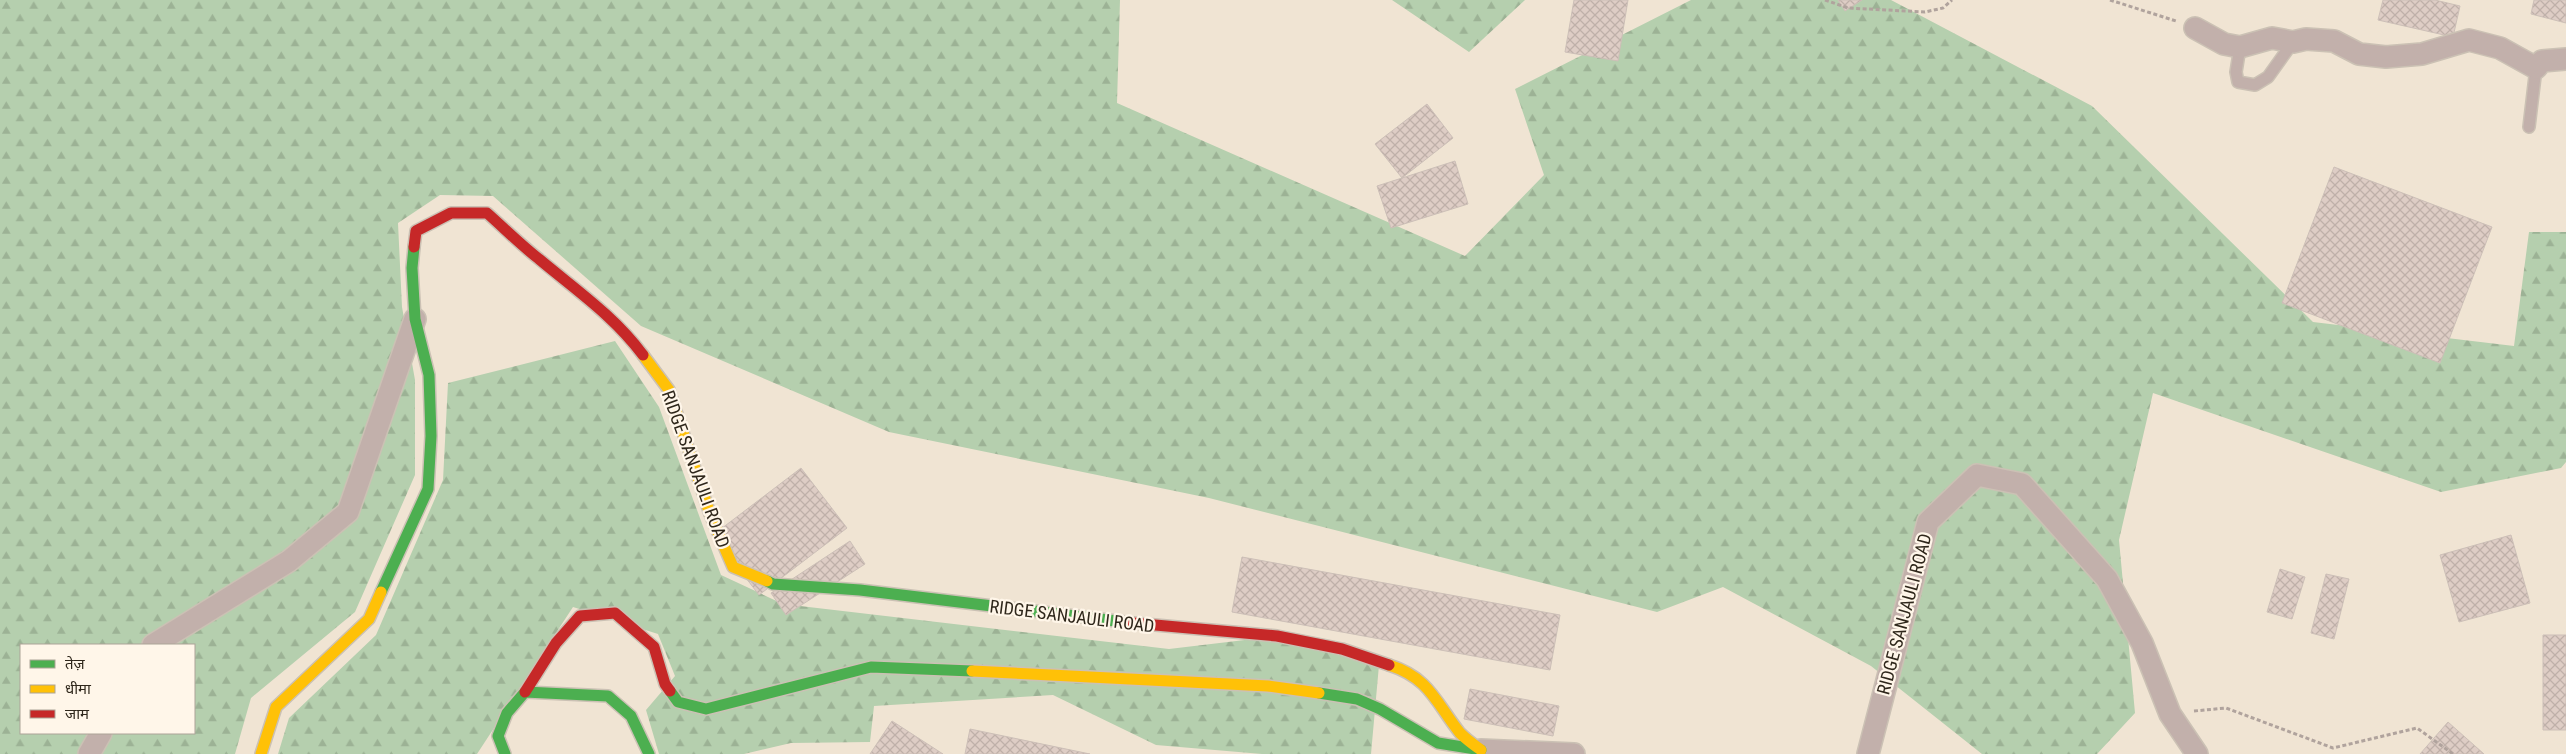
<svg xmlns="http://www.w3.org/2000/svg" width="2566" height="754" font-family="'Roboto Condensed','Noto Sans Devanagari',sans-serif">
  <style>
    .forest { fill: url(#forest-firs); fill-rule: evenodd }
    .building { fill: url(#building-cross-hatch); stroke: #ccbfb7 }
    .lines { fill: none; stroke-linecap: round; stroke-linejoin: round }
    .lane-casing { stroke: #cbc1b4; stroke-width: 14 }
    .street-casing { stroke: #cbc1b4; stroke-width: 24 }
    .fast-casing { stroke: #cbc1b4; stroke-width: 14 }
    .slow-casing { stroke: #cbc1b4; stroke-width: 14 }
    .jam-casing { stroke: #cbc1b4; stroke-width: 14 }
    .path { stroke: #b0a39d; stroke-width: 3; stroke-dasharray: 4 2.5; stroke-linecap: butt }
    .lane { stroke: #c2b0ab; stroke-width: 11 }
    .street { stroke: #c2b0ab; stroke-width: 21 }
    .fast { stroke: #4caf50; stroke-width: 11 }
    .slow { stroke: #ffc107; stroke-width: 11 }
    .jam { stroke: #c62828; stroke-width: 11 }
    .labels { text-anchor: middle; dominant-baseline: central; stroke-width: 4.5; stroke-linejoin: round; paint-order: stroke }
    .street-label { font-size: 18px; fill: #2f271b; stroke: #fff6e9 }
  </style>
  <defs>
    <pattern id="forest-firs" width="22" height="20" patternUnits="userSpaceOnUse" patternTransform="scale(1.25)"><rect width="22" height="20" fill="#b5cfae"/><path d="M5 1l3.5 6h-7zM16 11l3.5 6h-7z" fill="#9cb295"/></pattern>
    <pattern id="building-cross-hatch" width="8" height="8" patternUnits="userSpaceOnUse" patternTransform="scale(1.25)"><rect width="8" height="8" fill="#decdc5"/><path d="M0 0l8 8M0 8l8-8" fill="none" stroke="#bfb0a9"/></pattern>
  </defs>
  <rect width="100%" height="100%" fill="#f0e4d3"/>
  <path class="forest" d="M0,0H1120L1117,103L1465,256L1544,175L1515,89L1691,0H1891L2092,106L2313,322L2514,346L2529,232H2566V462L2561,468L2441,492L2153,393L2119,540L2135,713L2097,754H1982L1871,666L1723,587L1657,612L1209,498L889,432L641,326L493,196L440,195L398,223L402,307L415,380V475L355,612L251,698L235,754H0ZM21,645H194V733H21Z
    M1392,0H1525L1469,52Z
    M615,341L659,407L721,575L783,604L1169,649L1286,635L1379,665L1371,754H1262L1156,745L1053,695L874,706L870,742L791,743L744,754H659L646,710L675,676L658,634L573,607L477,754H278L289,718L376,635L443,480L448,383Z"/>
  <path class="building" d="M1574,0H1628L1618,61L1565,52Z
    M1838,0H1862L1845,11Z
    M2383,0H2435L2460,6L2453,37L2378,20Z
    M2534,0H2566V23L2531,14Z
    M1427,104L1453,138L1402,178L1375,144Z
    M1455,161L1468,204L1391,228L1377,186Z
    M2334,167L2492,227L2440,363L2282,303Z
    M801,468L847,528L759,595L713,535Z
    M2511,535L2530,603L2459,622L2440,555Z
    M850,541L865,564L786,615L771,593Z
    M1242,557L1560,615L1550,670L1232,612Z
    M2280,569L2305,577L2292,619L2267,612Z
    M2326,574L2349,579L2334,639L2311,633Z
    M2543,635H2566V730H2543Z
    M1470,689L1559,706L1553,736L1464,719Z
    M892,721L943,754H870Z
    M2448,722L2484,754H2420Z
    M970,729L1090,754H965Z"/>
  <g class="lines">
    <defs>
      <path id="lane" d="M2240,47L2236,72L2238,82L2255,85L2268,77L2293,42
        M2529,127L2536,68"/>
      <path id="street" d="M2195,28L2224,44L2240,47L2272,38L2293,42L2306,39L2334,41L2359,54L2386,57L2422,54L2469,40L2500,48L2536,68L2542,61L2566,59
        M153,645L289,561L348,512L415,319
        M1481,750L1574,754
        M89,754L101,733
        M1868,754L1928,522L1977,475L2022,484L2107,579L2142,643L2170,714L2197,754"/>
      <path id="fast" d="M767,581L773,584L860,590L1133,623
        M381,592L428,489L431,436L429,375L415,319L412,268L414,247
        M670,691L678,702L706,709L871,667L972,671
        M1319,693L1357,699L1380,709L1438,743L1481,750
        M505,754L498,736L507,713L525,692L608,696L631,716L649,754"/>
      <path id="slow" d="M643,355L669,390L710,514L733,567L767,581
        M1389,665C1430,678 1436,703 1460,733C1466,739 1474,745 1481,750
        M972,671L1268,686L1319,693
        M261,754L276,707L369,619L381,592"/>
      <path id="jam" d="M414,247L416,231L451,213H487C504,228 521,245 539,259C576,290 614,316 643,355
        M1133,623L1277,636L1342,649L1389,665
        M525,692L556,643L580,616L615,613L654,647L665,684L670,691"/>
    </defs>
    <use href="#lane" class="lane-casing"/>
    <use href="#street" class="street-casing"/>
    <use href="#fast" class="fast-casing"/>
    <use href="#slow" class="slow-casing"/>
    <use href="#jam" class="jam-casing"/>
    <path class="path" d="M1825,0L1848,8L1925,12L1943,8L1952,0
      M2110,0L2176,21
      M2194,711L2226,708L2333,748L2417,728L2453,754"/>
    <use href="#lane" class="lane"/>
    <use href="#street" class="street"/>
    <use href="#fast" class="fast"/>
    <use href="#slow" class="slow"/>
    <use href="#jam" class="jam"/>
  </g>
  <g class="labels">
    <g class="street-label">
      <text transform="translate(696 469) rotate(70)">RIDGE SANJAULI ROAD</text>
      <text transform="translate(1904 614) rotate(-75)">RIDGE SANJAULI ROAD</text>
      <text transform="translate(1072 616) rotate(7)">RIDGE SANJAULI ROAD</text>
    </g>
  </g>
  <rect x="20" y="644" width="175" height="90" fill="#fff6e9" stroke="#aca397"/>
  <rect x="30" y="660" width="25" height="8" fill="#4caf50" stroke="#aca397"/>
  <text x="65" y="669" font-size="15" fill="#2f271b">तेज़</text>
  <rect x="30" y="685" width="25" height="8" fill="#ffc107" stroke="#aca397"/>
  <text x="65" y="694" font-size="15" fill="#2f271b">धीमा</text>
  <rect x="30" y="710" width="25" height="8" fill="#c62828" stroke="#aca397"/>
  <text x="65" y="719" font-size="15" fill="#2f271b">जाम</text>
</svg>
